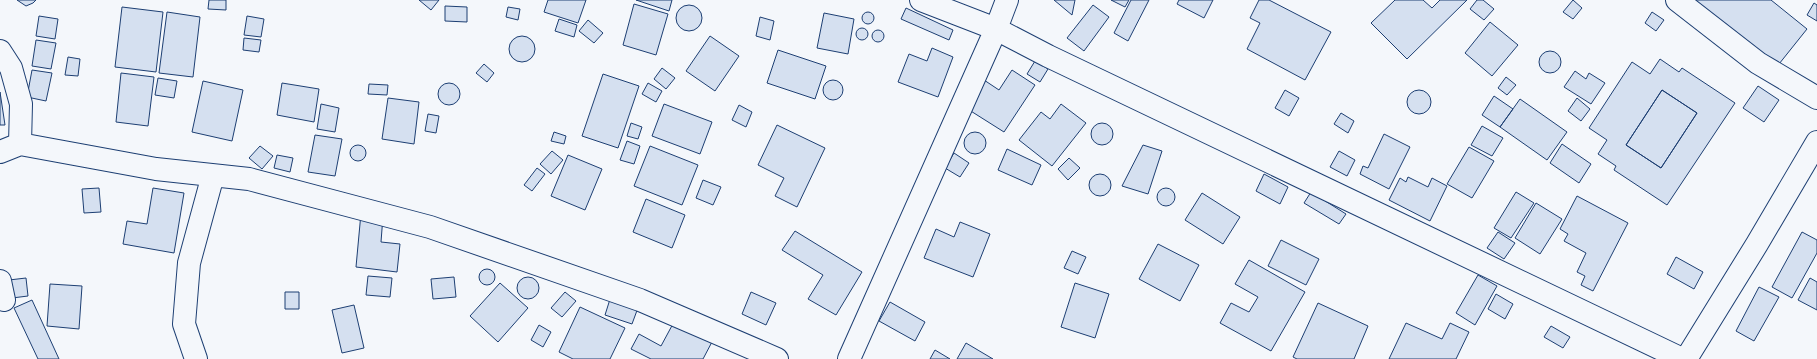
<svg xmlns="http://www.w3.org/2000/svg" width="1817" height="359" font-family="'Work Sans',sans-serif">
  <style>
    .building { fill: #d5e0f0; stroke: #1d3f73; fill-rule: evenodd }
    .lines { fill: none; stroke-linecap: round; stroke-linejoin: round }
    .minor-casing { stroke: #1d3f73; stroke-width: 24 }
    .minor { stroke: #f4f7fb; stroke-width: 22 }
  </style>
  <rect width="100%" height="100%" fill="#f4f7fb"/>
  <path class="building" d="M17,0H36L33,3L26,6Z
    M209,0H226V10L208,9Z
    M419,0H439L431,10Z
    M548,0H586L578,23L544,12Z
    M636,0H672L669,11Z
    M1054,0H1075L1072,15Z
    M1111,0H1129L1125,7Z
    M1131,0H1149L1128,41L1114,33Z
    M1179,0H1213L1204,18L1177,4Z
    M1259,0H1269L1331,32L1305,80L1247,49L1260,23L1250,18Z
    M1395,0H1423L1432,8L1440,0H1467L1407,59L1371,23Z
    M1477,0H1483L1494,9L1484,20L1470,9Z
    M1573,0L1582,8L1573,19L1563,12Z
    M1691,0H1771L1807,29L1775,69Z
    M1814,3L1817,5V21L1807,15Z
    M634,4L668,14L656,55L623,45Z
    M1093,5L1109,17L1084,51L1067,38Z
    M676 18a13 13 0 1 1 26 0a13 13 0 1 1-26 0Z
    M445,6L467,7V22L445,21Z
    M122,7L163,12L156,72L115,67Z
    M508,7L520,9L518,20L506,17Z
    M906,8L953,30L949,40L901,19Z
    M167,12L200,17L193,77L159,73Z
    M1652,12L1664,20L1656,31L1645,23Z
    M862 18a6 6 0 1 1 12 0a6 6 0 1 1-12 0Z
    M824,13L854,19L848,54L817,48Z
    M39,16L58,19L55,39L36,36Z
    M247,16L264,19L261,37L244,35Z
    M760,17L774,21L770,40L756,36Z
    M559,19L577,25L574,37L555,31Z
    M588,20L603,33L594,43L579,31Z
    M1490,22L1518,45L1492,76L1465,53Z
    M856 34a6 6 0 1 1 12 0a6 6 0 1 1-12 0Z
    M872 36a6 6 0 1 1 12 0a6 6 0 1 1-12 0Z
    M509 49a13 13 0 1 1 26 0a13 13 0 1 1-26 0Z
    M710,36L739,56L715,91L686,71Z
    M244,38L261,40L259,52L243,50Z
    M36,40L56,43L51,69L32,66Z
    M932,48L953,57L938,97L898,82L909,54L927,61Z
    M778,50L826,66L815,99L767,83Z
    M1539 62a11 11 0 1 1 22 0a11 11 0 1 1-22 0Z
    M68,57L80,59L78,76L65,75Z
    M1660,59L1679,72L1682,68L1735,103L1667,205L1614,170L1616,166L1598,154L1607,140L1589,128L1632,62L1650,74ZM1662,90L1697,113L1661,168L1626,145Z
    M1035,61L1048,69L1040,82L1027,74Z
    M484,64L494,73L487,82L476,73Z
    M662,68L675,78L666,89L654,79Z
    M32,70L52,73L46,101L27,97Z
    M1012,70L1035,85L1004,132L966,108L984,80L999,90Z
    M1575,71L1586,79L1589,73L1605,83L1591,104L1564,87Z
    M121,73L154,77L148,126L116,122Z
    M603,74L639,86L618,148L582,136Z
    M1506,77L1516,85L1507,95L1498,88Z
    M158,78L177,81L174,98L155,95Z
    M823 90a10 10 0 1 1 20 0a10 10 0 1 1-20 0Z
    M203,81L243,90L232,141L192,132Z
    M438 94a11 11 0 1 1 22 0a11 11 0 1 1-22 0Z
    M282,83L319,89L314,122L277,115Z
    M648,83L662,91L656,102L642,94Z
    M369,84L388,85L387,95L368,94Z
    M1758,86L1779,100L1764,122L1743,108Z
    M1407 102a12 12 0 1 1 24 0a12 12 0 1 1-24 0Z
    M1285,90L1299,98L1289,116L1275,108Z
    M1662,90L1697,113L1661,168L1626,145Z
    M0,92L5,125H0Z
    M1494,96L1513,109L1500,127L1482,115Z
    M388,98L419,102L414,144L382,139Z
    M1577,98L1590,109L1581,121L1568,111Z
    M1520,99L1567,132L1547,160L1500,127Z
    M321,104L339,108L335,132L317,129Z
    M664,104L712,122L700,154L652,136Z
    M1061,104L1086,123L1052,166L1019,140L1041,112L1050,119Z
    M739,105L752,112L746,127L732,120Z
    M1341,113L1354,121L1348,133L1334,124Z
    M428,114L439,116L436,133L425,131Z
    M631,123L642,127L638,139L627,136Z
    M1091 134a11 11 0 1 1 22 0a11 11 0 1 1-22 0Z
    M777,125L825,148L797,207L775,196L784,178L758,165Z
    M1482,126L1503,138L1492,156L1471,145Z
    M554,132L566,136L564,144L551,141Z
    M964 143a11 11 0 1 1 22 0a11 11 0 1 1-22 0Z
    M1384,134L1410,147L1389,189L1360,174L1363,166L1368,168Z
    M315,135L342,139L335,176L308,172Z
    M627,141L640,146L634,164L620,160Z
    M1562,144L1591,164L1579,183L1550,163Z
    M1143,145L1162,151L1148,194L1122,186Z
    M350 153a8 8 0 1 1 16 0a8 8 0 1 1-16 0Z
    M260,146L273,156L262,169L249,158Z
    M650,146L698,165L682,205L634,186Z
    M1469,147L1494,161L1472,198L1447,184Z
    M1007,149L1041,165L1032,185L998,170Z
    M552,151L563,160L551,174L540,164Z
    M1339,151L1355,160L1347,176L1330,167Z
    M954,153L969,163L960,177L945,168Z
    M277,155L293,158L290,172L274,168Z
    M568,155L602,169L585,210L551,196Z
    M1069,158L1080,168L1068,180L1058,169Z
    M537,168L545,174L532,191L524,185Z
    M1089 185a11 11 0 1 1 22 0a11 11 0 1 1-22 0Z
    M1264,174L1288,187L1280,204L1256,191Z
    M1408,177L1428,187L1432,178L1447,186L1430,221L1389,200L1400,178L1406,182Z
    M703,180L721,187L713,205L696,198Z
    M1157 197a9 9 0 1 1 18 0a9 9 0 1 1-18 0Z
    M99,188L101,212L84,213L82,189Z
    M153,188L184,193L174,253L123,244L127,221L147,224Z
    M1311,192L1346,214L1339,224L1304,203Z
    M1516,192L1534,203L1511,238L1494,228Z
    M1202,193L1240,217L1223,244L1185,220Z
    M1577,196L1628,223L1593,291L1581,285L1585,276L1577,272L1586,253L1564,241L1568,234L1560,229Z
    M646,199L685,215L672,248L633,232Z
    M1536,203L1562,219L1540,254L1515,238Z
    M361,213L383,216L381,242L400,244L397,272L356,267Z
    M960,222L990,234L973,277L924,258L936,229L954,237Z
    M795,231L862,272L836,315L808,299L823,275L782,250Z
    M1498,232L1515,243L1504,259L1487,248Z
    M1802,232L1817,240V253L1792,298L1772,287Z
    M1281,240L1319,259L1306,285L1268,266Z
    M1158,244L1199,265L1180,301L1139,279Z
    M1072,251L1086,257L1078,274L1064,268Z
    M1676,257L1703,272L1694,289L1667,274Z
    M1249,260L1305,292L1271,351L1220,323L1231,303L1249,312L1258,297L1235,284Z
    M479 277a8 8 0 1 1 16 0a8 8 0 1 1-16 0Z
    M1478,275L1497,286L1475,325L1456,313Z
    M368,276L392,278L390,297L366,295Z
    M454,277L456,297L433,299L431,279Z
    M517 288a11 11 0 1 1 22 0a11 11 0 1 1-22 0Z
    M26,278L28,296L12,298L9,280Z
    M1810,278L1817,282V310L1798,300Z
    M500,283L528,308L498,342L470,316Z
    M1075,283L1109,294L1095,338L1061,327Z
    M50,284L82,286L79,329L47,326Z
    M1759,287L1779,297L1754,341L1736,331Z
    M285,292H299V309H285Z
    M565,292L576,301L562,317L551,308Z
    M751,292L776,303L766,325L742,314Z
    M1496,294L1513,304L1505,319L1488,309Z
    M611,296L639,305L632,324L605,315Z
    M32,300L59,359H38L14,308Z
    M890,302L925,322L915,341L879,321Z
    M1318,303L1368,326L1354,359H1297L1293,357Z
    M354,305L364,348L342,353L332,310Z
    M580,307L625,328L610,359H573L559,352Z
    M675,320L713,340L703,359H651L631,349L639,334L661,346Z
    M1406,323L1442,339L1450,323L1469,332L1456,359H1389Z
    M539,325L551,332L543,347L531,340Z
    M1551,326L1570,337L1563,348L1544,337Z
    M966,343L993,359H957Z
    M935,350L950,359H930Z"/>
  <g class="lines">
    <defs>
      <path id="minor" d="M921,0L996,29L1048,56L1682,359
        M1677,0L1758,63L1817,98
        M0,51L11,68L21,104L20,144
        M0,152L20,144L156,169L249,179L430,227L640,300L777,359
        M0,281L4,300
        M196,359L184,324L189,263L213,175
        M849,359L996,29L1007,0
        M1686,359L1757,244L1817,142"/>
    </defs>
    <use href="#minor" class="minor-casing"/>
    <use href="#minor" class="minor"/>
  </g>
</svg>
